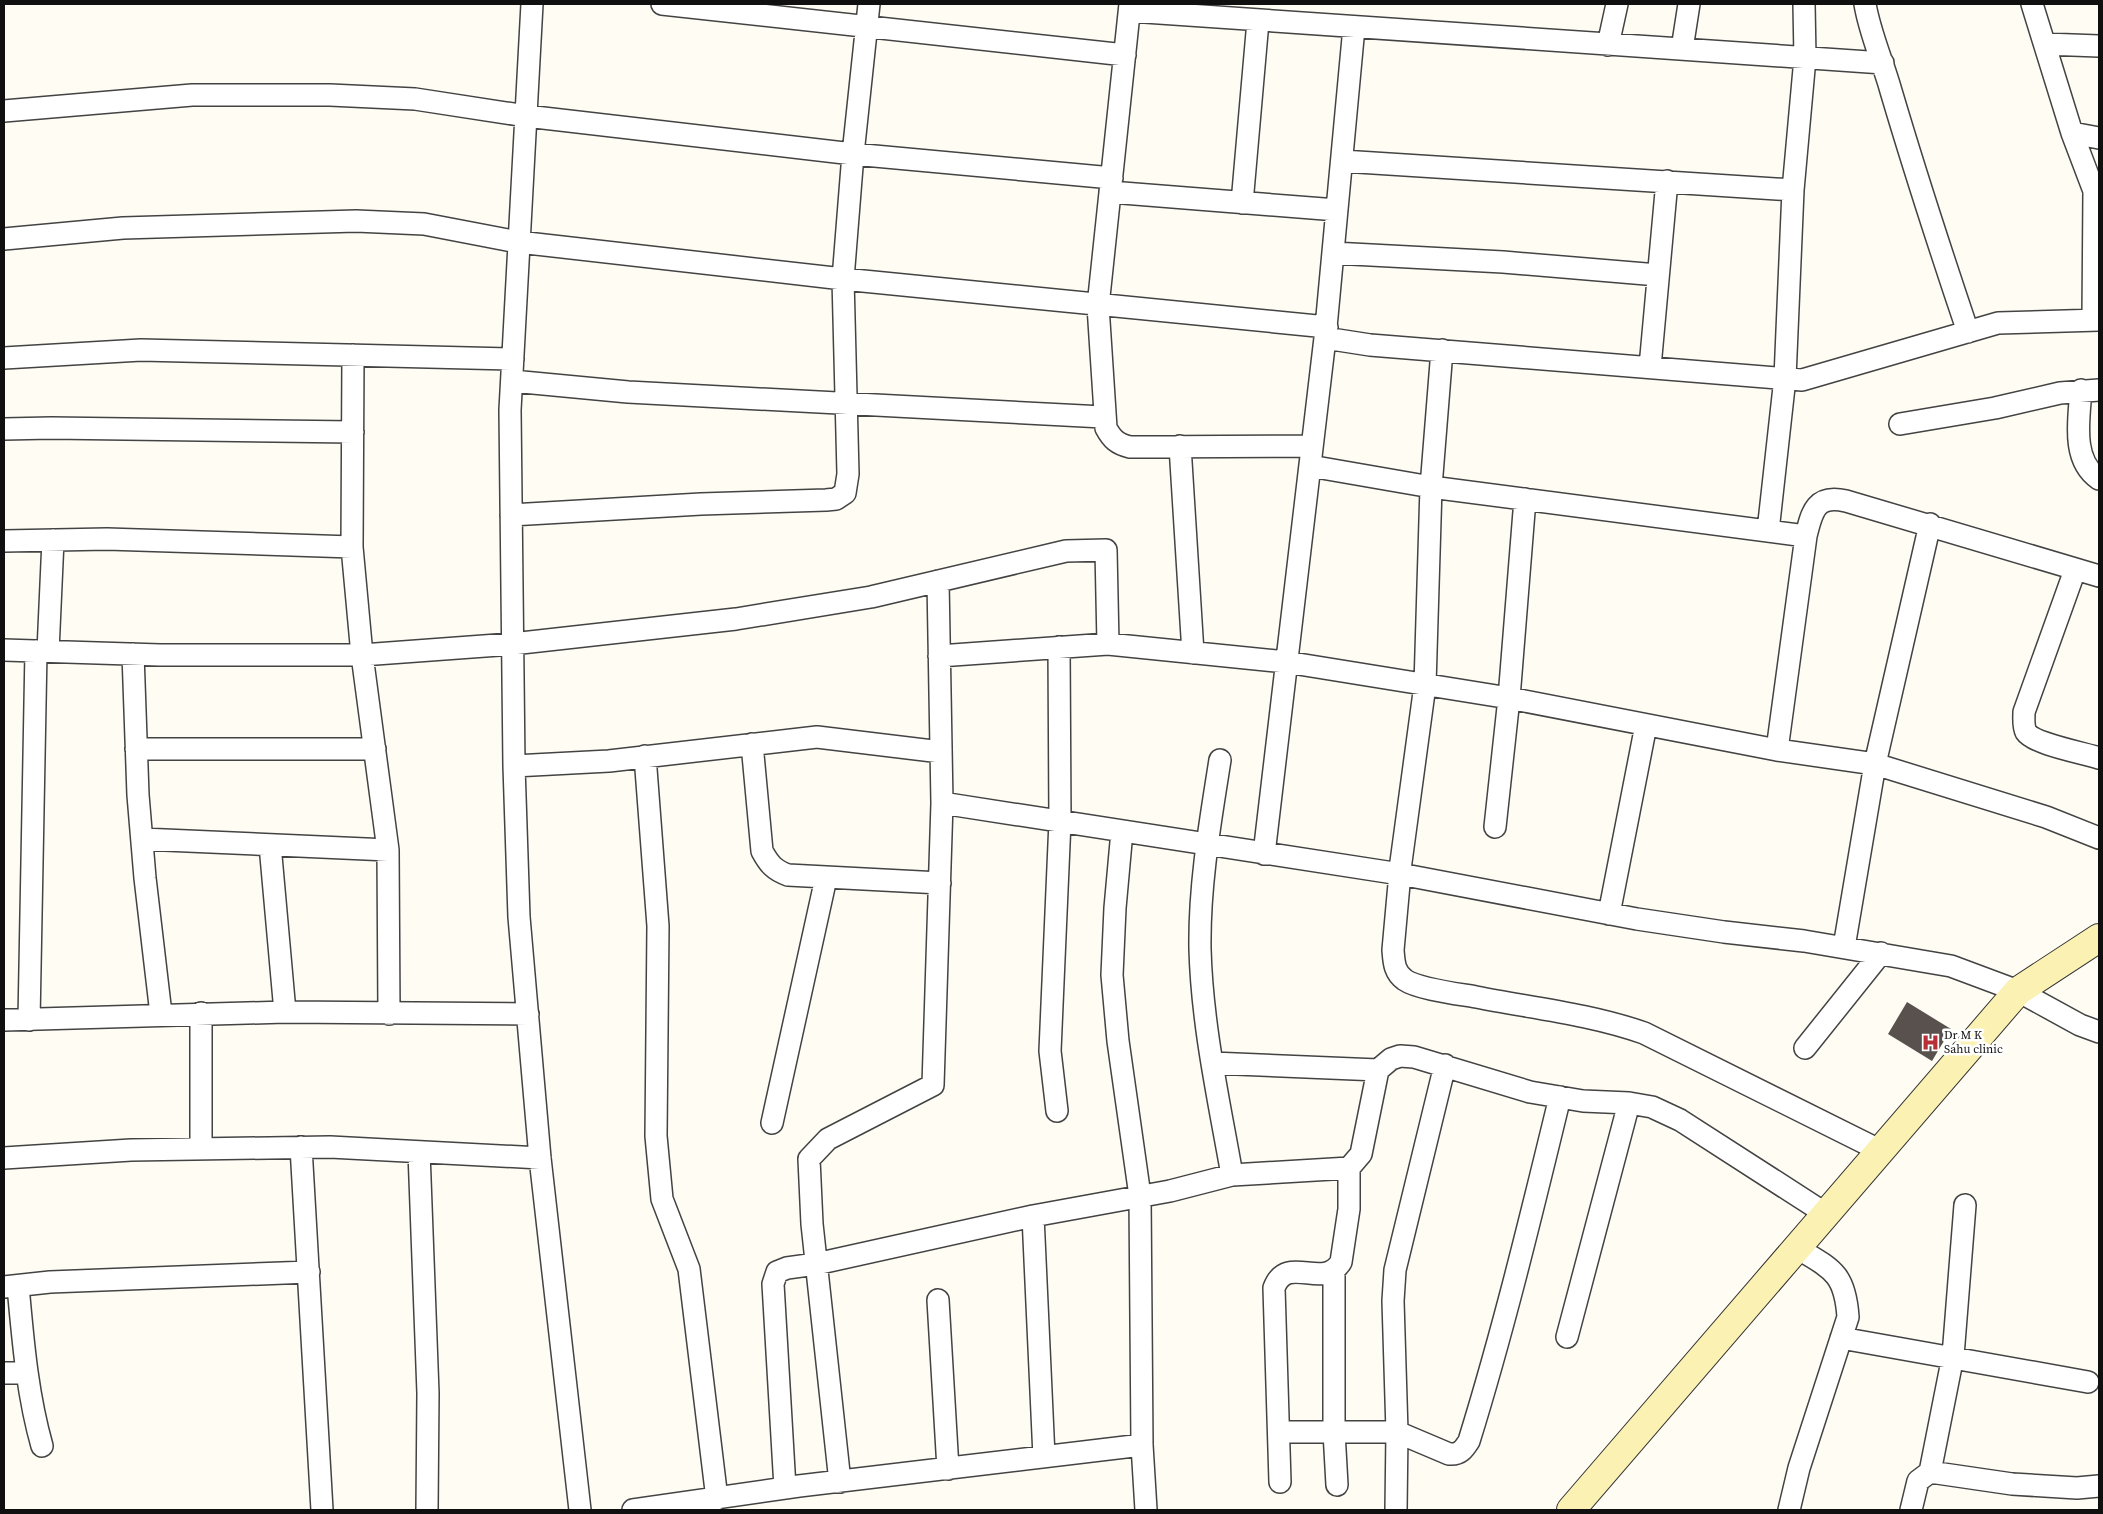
<svg xmlns="http://www.w3.org/2000/svg" width="2103" height="1514" font-family="'Source Serif 4',serif">
  <style>
    .building { fill: #58514d }
    .lines { fill: none; stroke-linecap: round; stroke-linejoin: round }
    .street-casing { stroke: #434343; stroke-width: 24 }
    .secondary-casing { stroke: #323232; stroke-width: 30 }
    .street { stroke: #fff; stroke-width: 21 }
    .secondary { stroke: #faf1b3; stroke-width: 28 }
    .labels { text-anchor: middle; dominant-baseline: central; stroke-width: 5; stroke-linejoin: round; paint-order: stroke }
    .poi-label { font-size: 12px; fill: #101010; stroke: #fff; text-anchor: start }
  </style>
  <rect width="100%" height="100%" fill="#fefcf3"/>
  <path class="building" d="M1907,1002L1951,1029L1932,1061L1888,1034Z"/>
  <g class="lines">
    <defs>
      <path id="street" d="M532,4L510,410L514,766L519,917L540,1158L580,1510
        M662,4L1125,55
        M1130,4L1098,306L1106,428C1112,439 1117,444 1130,447L1312,446
        M1865,4C1870,34 1883,62 1891,91C1915,172 1941,252 1968,332
        M2032,4L2072,133L2094,191L2093,319
        M1130,11L1883,63
        M2045,44L2099,46
        M1608,45L1617,4
        M1682,49L1689,4
        M4,111L192,95H330L415,99L526,116L853,154L1112,178
        M2072,133L2099,138
        M1342,161L1793,190
        M1110,192L1337,210
        M1242,203L1258,21
        M4,239L123,228L356,221L424,224L518,242L843,279L1327,327
        M1333,253L1503,262L1658,275
        M1325,338L1370,345L1802,380L1998,323L2099,320
        M1442,350L1431,487L1425,685L1401,862L1393,950C1394,962 1394,972 1405,980C1418,989 1459,994 1476,997C1532,1008 1590,1014 1644,1033L1881,1151
        M353,355L352,547L362,655L388,850L389,1014
        M4,358L141,350L513,359
        M1650,367L1667,181
        M512,381L628,392L1103,417
        M2081,390C2079,419 2071,460 2099,479
        M1900,424L1995,408L2060,393L2099,390
        M4,429L51,428L353,432
        M1180,446L1193,653
        M1310,466L1431,487L1806,536
        M511,515L701,504L826,500L836,499L845,493L848,474L843,279L853,154L869,4
        M1768,531L1785,378L1793,190L1805,58L1804,4
        M4,541L107,539L352,547
        M2075,570L2024,712C2024,719 2023,726 2026,732C2034,744 2084,753 2099,758
        M4,650L160,655H362L512,644L736,619L871,597L1066,551L1106,550L1108,644
        M48,651L53,540
        M133,654L138,795L145,878L161,1014
        M939,656L1108,644L1286,662L1509,698L1777,750L1875,764L1930,524
        M752,744L762,851C769,864 774,870 788,875L940,883
        M136,749H375
        M1777,750L1806,536C1812,511 1816,494 1846,501L2099,576
        M645,756L658,926L656,1136L662,1199L689,1269L717,1499
        M1220,760C1210,823 1199,886 1200,949C1202,1025 1219,1101 1232,1175
        M514,766L609,761L817,737L941,752
        M942,803L1400,874L1637,919L1724,932L1804,941L1951,966L2018,991L2080,1025L2099,1032
        M1495,827L1509,698L1525,499
        M1122,831L1115,908L1112,975L1118,1041L1140,1196L1142,1445L1146,1510
        M142,839L388,850
        M270,845L285,1012
        M1264,854L1325,338L1354,27
        M1609,914L1646,725
        M1844,947L1875,764L2046,817L2099,838
        M201,1013V1149
        M4,1020L285,1012L528,1014
        M29,1020L36,651
        M1805,1048L1881,953
        M1212,1063L1378,1070
        M1057,1111L1050,1051L1060,821L1059,647
        M772,1123L826,878
        M301,1147L322,1510
        M419,1152L428,1393L427,1510
        M4,1158L131,1150L330,1147L540,1158
        M1033,1216L1044,1457
        M1334,1270V1432L1337,1485
        M18,1286C23,1340 27,1393 42,1446
        M4,1287L50,1282L309,1272
        M938,1300L948,1469
        M1567,1337L1629,1103
        M1841,1338L2088,1382
        M4,1373H26
        M1279,1432H1397L1449,1454C1460,1455 1464,1449 1469,1441C1504,1328 1532,1212 1560,1097
        M1930,1472L1953,1356L1965,1205
        M840,1482L812,1224L809,1159L828,1139L933,1085L942,803L938,581
        M1280,1482L1274,1288C1287,1253 1323,1291 1341,1262L1349,1209V1168
        M785,1488L773,1284L777,1272L787,1268L816,1264L1033,1216L1170,1191L1232,1175L1349,1168L1361,1154L1378,1070L1391,1059L1400,1056L1414,1057L1530,1092L1583,1101L1629,1103L1652,1107L1680,1120L1826,1214
        M633,1510L799,1486L1142,1445
        M1396,1510L1397,1432L1393,1301L1395,1270L1445,1065
        M1789,1510L1799,1468L1848,1317C1845,1273 1832,1269 1797,1248
        M1911,1510L1918,1481L1930,1472L2012,1484L2077,1488L2099,1486"/>
      <path id="secondary" d="M1571,1510L2018,991L2099,938"/>
    </defs>
    <use href="#street" class="street-casing"/>
    <use href="#secondary" class="secondary-casing"/>
    <use href="#street" class="street"/>
    <use href="#secondary" class="secondary"/>
  </g>
  <defs>
    <symbol id="hospital-bare" viewBox="-9 -9 18 18"><path d="M-5-5h3v3.5h4V-5h3V5h-3V1.5h-4V5h-3Z" fill="#b83037" stroke="#fff" stroke-width="2.5" paint-order="stroke"/></symbol>
  </defs>
  <g fill-rule="evenodd">
    <use href="#hospital-bare" x="1918" y="1030" width="25" height="25"/>
  </g>
  <g class="labels">
    <g class="poi-label">
      <text x="1944" y="1035">Dr M K<tspan x="1944" dy="14">Sahu clinic</tspan></text>
    </g>
  </g>
  <rect width="2103" height="1514" fill="none" stroke="#101010" stroke-width="10"/>
</svg>
